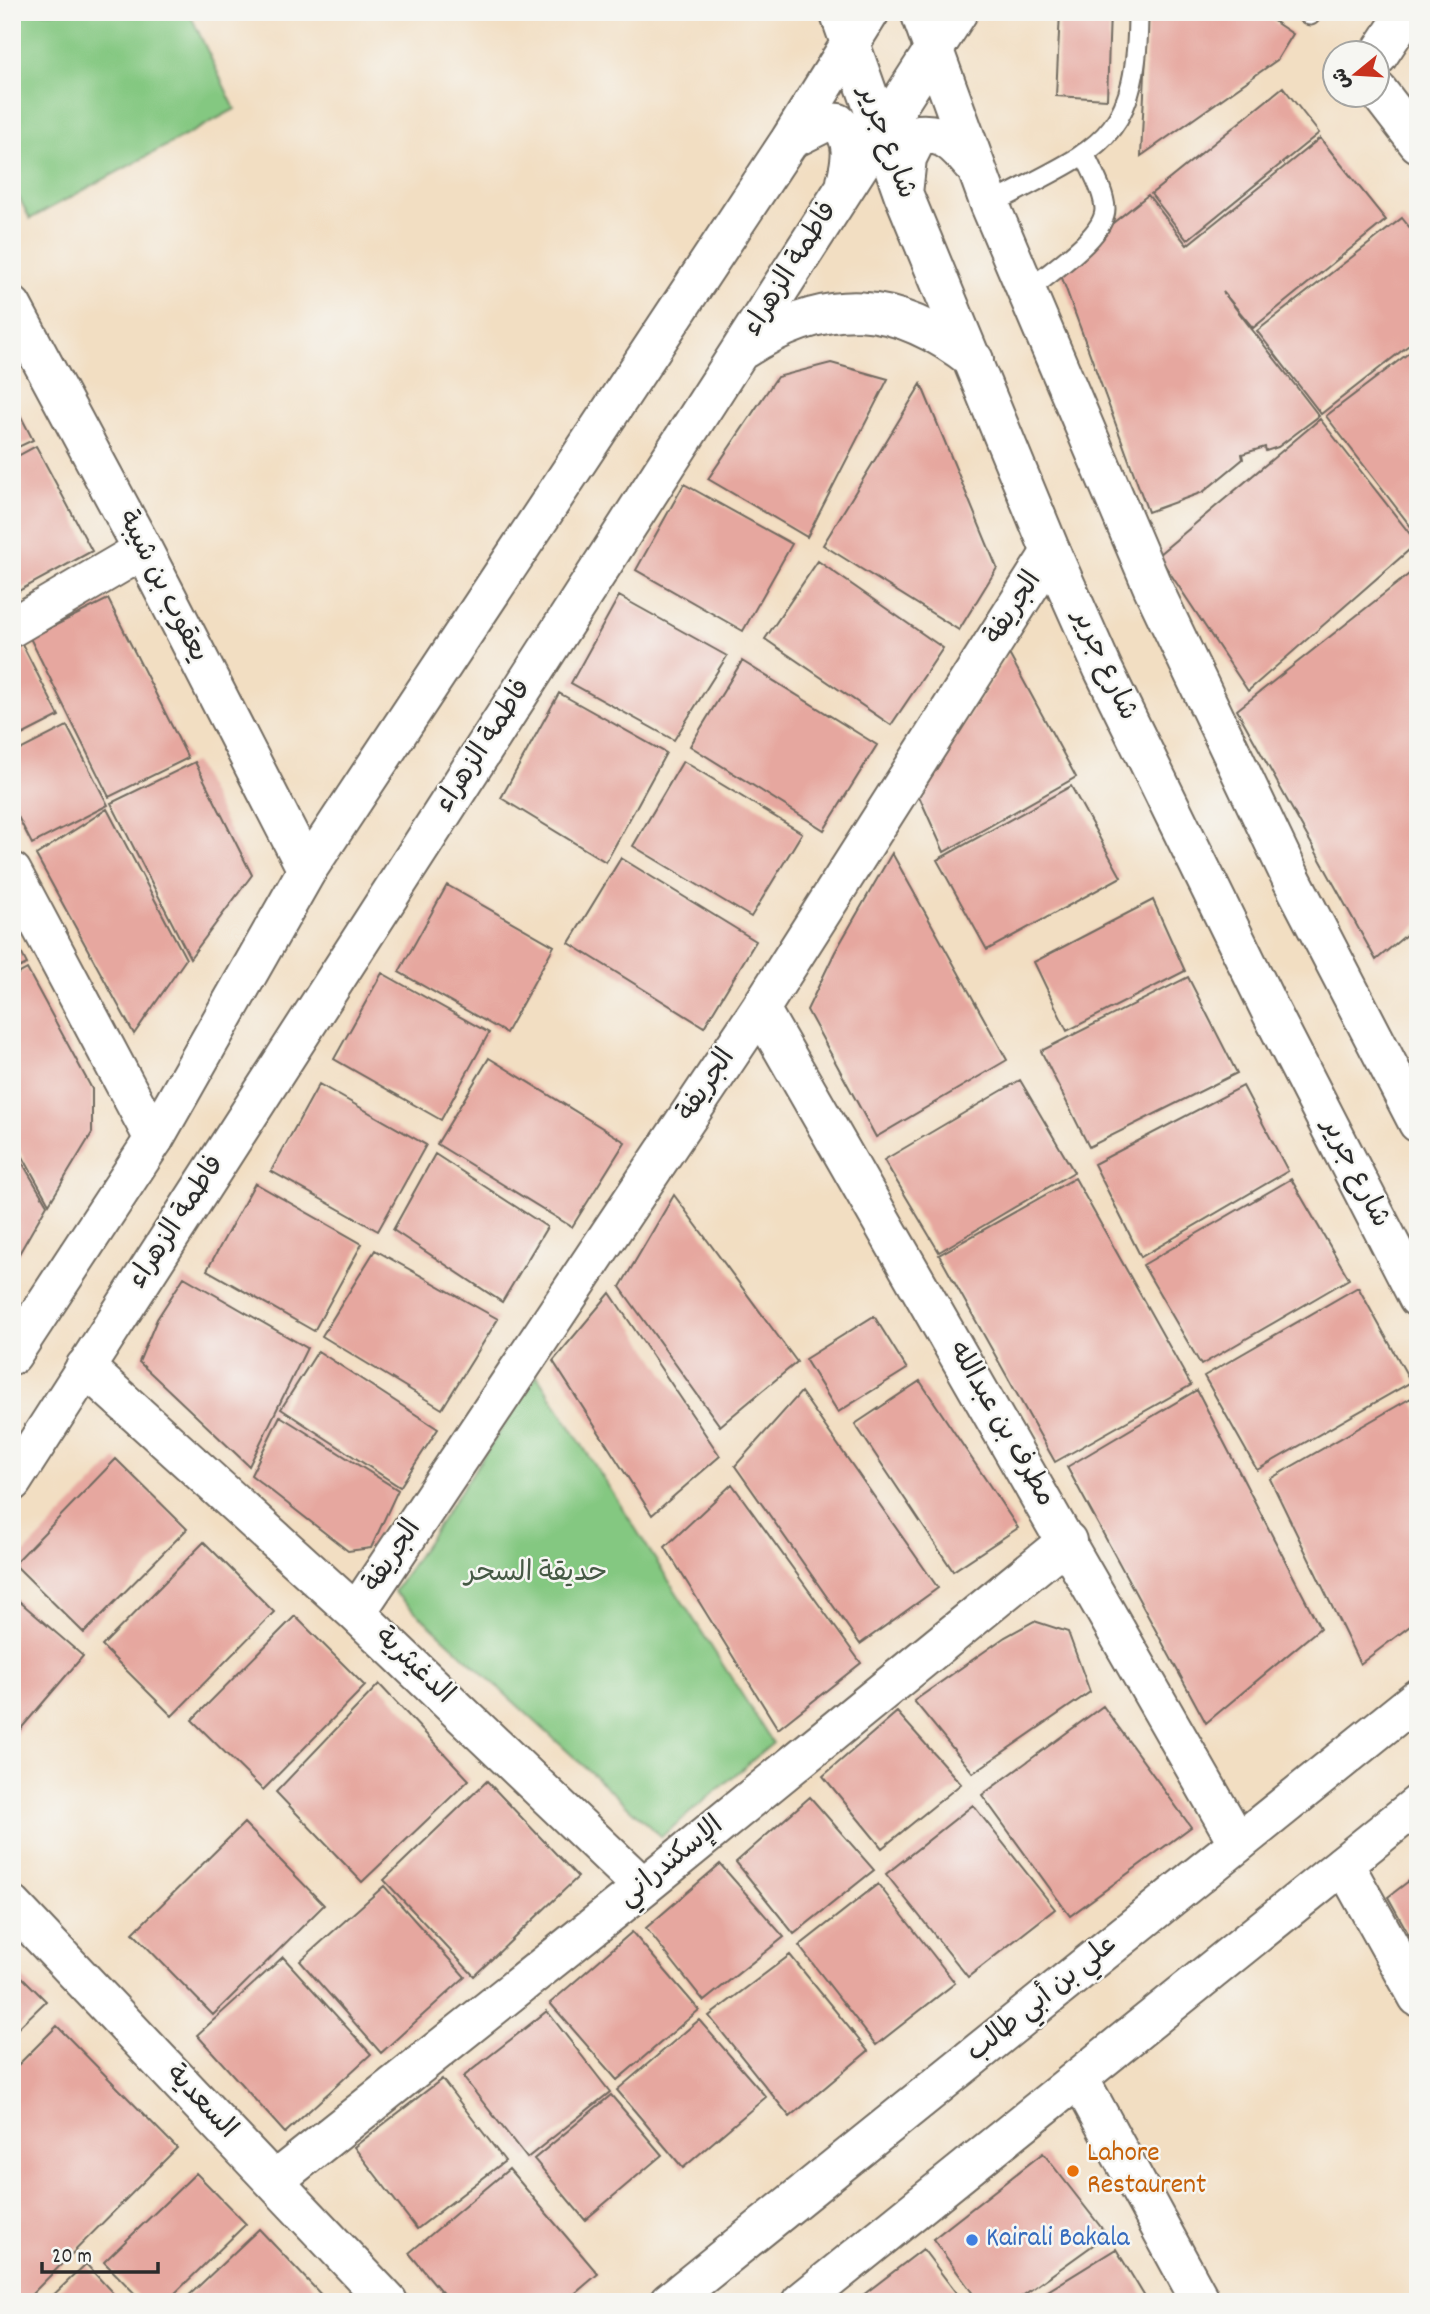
<svg xmlns="http://www.w3.org/2000/svg" width="1430" height="2314" font-family="Dekko,'Playpen Sans Arabic',sans-serif">
  <style>
    .green { fill: #84c881; stroke: #587a56; stroke-width: 2 }
    .building { fill: #e6a79f }
    .lines { fill: none; stroke-linecap: round; stroke-linejoin: round }
    .lane-casing { stroke: #716a60; stroke-width: 23 }
    .street-casing { stroke: #716a60; stroke-width: 42 }
    .secondary-casing { stroke: #716a60; stroke-width: 42 }
    .lane { stroke: #fff; stroke-width: 19 }
    .street { stroke: #fff; stroke-width: 38 }
    .secondary { stroke: #fff; stroke-width: 38 }
    .food-dot { fill: #e8710a; stroke: #f6f6f2; stroke-width: 2.5 }
    .shop-dot { fill: #3f7fe0; stroke: #f6f6f2; stroke-width: 2.5 }
    .labels { text-anchor: middle; dominant-baseline: central; stroke-width: 5; stroke-linejoin: round; paint-order: stroke }
    .street-label { font-size: 28px; fill: #2b2b2b; stroke: #f6f6f2 }
    .park-label { font-size: 28px; fill: #465a45; stroke: #f6f6f2 }
    .food-label { font-size: 28px; fill: #c56008; stroke: #f6f6f2; text-anchor: start }
    .shop-label { font-size: 28px; fill: #366cbe; stroke: #f6f6f2; text-anchor: start }
  </style>
  <rect width="100%" height="100%" fill="#f6f6f2"/>
  <filter id="ink" filterUnits="userSpaceOnUse"><feTurbulence type="fractalNoise" baseFrequency=".0143" numOctaves="2"/><feDisplacementMap in="SourceGraphic" scale="14" xChannelSelector="R" yChannelSelector="G"/><feConvolveMatrix kernelMatrix="1 2 1 2 8 2 1 2 1" color-interpolation-filters="sRGB"/></filter>
  <filter id="wash" filterUnits="userSpaceOnUse"><feTurbulence type="fractalNoise" baseFrequency=".00686" numOctaves="4" result="noise"/><feDisplacementMap in="SourceGraphic" scale="28" xChannelSelector="R" yChannelSelector="G"/><feGaussianBlur stdDeviation="1.57" result="paint"/><feColorMatrix in="noise" values="0 0 0 0 0 0 0 0 0 0 0 0 0 0 0 0 0 1.4 0 .05"/><feComposite in="paint" operator="in"/></filter>
  <g filter="url(#wash)">
    <rect width="100%" height="100%" fill="#f2dec2"/>
    <path class="green" d="M23,12H189L235,109L30,219L12,184V18Z
      M537,1375L773,1743L661,1837L394,1592Z"/>
    <g id="blocks">
      <path class="building" d="M1060,12H1110L1107,99L1056,96Z
        M1148,12H1260L1293,34L1277,60L1141,156Z
        M1283,87L1319,133L1187,240L1151,194Z
        M1320,138L1386,220L1253,328L1223,292L1319,416L1278,447L1266,451L1265,447L1242,454L1243,459L1203,492L1148,512L1058,267L1148,195L1187,245Z
        M1402,218L1418,238V338L1321,414L1257,331Z
        M1418,346V536L1326,416Z
        M831,363L888,379L807,537L708,479L777,377Z
        M921,384L997,568L959,630L823,545Z
        M12,399L33,440L12,450Z
        M1320,419L1417,543L1248,691L1158,555Z
        M36,446L92,551L17,592L12,584V459Z
        M684,484L792,544L743,631L636,570Z
        M818,561L943,648L891,725L765,639Z
        M1418,567V925L1376,960L1237,710Z
        M619,596L727,656L674,740L571,683Z
        M108,599L188,758L109,797L30,638Z
        M18,636L59,716L12,740V640Z
        M1009,654L1076,777L944,852L918,794Z
        M742,661L877,745L824,830L690,746Z
        M559,693L666,753L606,862L501,798Z
        M67,726L108,805L32,844L12,805V754Z
        M683,761L802,833L751,917L633,846Z
        M195,762L252,875L190,958L111,803Z
        M1071,786L1121,877L987,950L937,860Z
        M107,809L186,959L134,1034L36,855Z
        M892,853L1007,1060L876,1137L807,1010L835,952Z
        M621,858L756,941L704,1027L569,943Z
        M447,885L554,946L506,1033L399,972Z
        M1153,900L1185,971L1067,1031L1034,962Z
        M12,935L27,964L12,971Z
        M27,969L92,1089V1133L49,1204L12,1137V977Z
        M382,973L489,1033L441,1120L334,1059Z
        M1188,977L1237,1073L1089,1147L1041,1051Z
        M489,1058L625,1142L572,1227L437,1144Z
        M1020,1080L1074,1172L939,1252L884,1160Z
        M319,1084L426,1145L378,1231L271,1171Z
        M1243,1086L1288,1171L1141,1257L1094,1164Z
        M12,1145L47,1205L12,1266Z
        M435,1154L547,1227L502,1302L393,1230Z
        M1075,1178L1191,1385L1055,1462L939,1255Z
        M1291,1179L1349,1279L1201,1365L1143,1265Z
        M255,1183L362,1244L314,1331L207,1270Z
        M674,1195L797,1362L720,1426L620,1287Z
        M375,1250L498,1319L442,1409L322,1336Z
        M184,1277L307,1348L249,1466L139,1362L157,1319Z
        M1358,1287L1411,1382L1257,1470L1204,1376Z
        M610,1293L720,1456L652,1515L553,1361Z
        M874,1316L907,1369L838,1412L805,1359Z
        M318,1351L438,1429L400,1487L281,1409Z
        M920,1381L1018,1528L953,1571L855,1424Z
        M1197,1390L1320,1628L1206,1723L1067,1467Z
        M801,1392L938,1588L860,1644L735,1466Z
        M1411,1398L1418,1409V1620L1360,1664L1270,1479Z
        M280,1416L398,1490L371,1548L348,1551L251,1475Z
        M116,1459L187,1529L84,1633L14,1564Z
        M732,1484L861,1663L778,1729L665,1547Z
        M204,1542L274,1612L172,1716L102,1646Z
        M12,1595L83,1656L12,1739Z
        M295,1616L365,1686L263,1790L192,1720Z
        M1034,1621L1068,1632L1090,1692L973,1773L914,1701L1005,1637Z
        M379,1684L469,1780L362,1882L276,1792Z
        M1103,1706L1191,1827L1070,1916L982,1795Z
        M897,1712L961,1784L882,1848L823,1776Z
        M487,1781L578,1877L474,1976L384,1880Z
        M810,1797L874,1870L794,1934L736,1862Z
        M973,1805L1055,1909L968,1977L886,1874Z
        M244,1823L324,1905L213,2015L133,1933Z
        M720,1864L784,1937L704,2001L646,1928Z
        M1418,1874V1951L1388,1897Z
        M878,1884L955,1983L876,2045L799,1946Z
        M384,1886L465,1977L381,2053L300,1961Z
        M632,1932L699,2010L617,2080L550,2003Z
        M790,1955L868,2051L790,2117L709,2016Z
        M283,1957L371,2054L285,2133L197,2035Z
        M12,1967L46,2001L12,2034Z
        M547,2011L610,2092L527,2158L463,2077Z
        M699,2020L766,2097L683,2168L617,2090Z
        M57,2026L177,2148L24,2302H12V2071Z
        M442,2079L505,2161L417,2229L354,2147Z
        M611,2095L662,2155L585,2220L534,2159Z
        M1043,2153L1107,2235L1014,2302H979L933,2239Z
        M509,2169L598,2274L565,2302H450L409,2253Z
        M196,2173L246,2224L166,2302H143L104,2262Z
        M259,2229L328,2302H182Z
        M923,2249L963,2302H854Z
        M1116,2249L1148,2302H1030Z
        M86,2264L121,2302H46Z"/>
    </g>
  </g>
  <g filter="url(#ink)">
    <use href="#blocks" fill-opacity="0" stroke="#716a60" stroke-width="2"/>
    <g class="lines">
      <defs>
        <path id="lane" d="M1305,12L1310,15
          M990,205C1095,148 1138,146 1138,12
          M1029,290C1049,272 1105,237 1105,209C1104,190 1091,170 1084,153"/>
        <path id="street" d="M1378,56L1407,12
          M1378,91L1418,143
          M12,306L143,550L307,870
          M12,627L143,550
          M12,872L154,1139
          M760,1009L1238,1843
          M85,1367L356,1613L643,1887
          M356,1613L760,1009L1051,552
          M1344,1864L1418,1997
          M12,1905L388,2302
          M1079,2078L1201,2302
          M274,2181L643,1887L1067,1541"/>
        <path id="secondary" d="M839,12L903,193L1051,552L1103,669L1271,1012L1418,1298
          M920,12L990,205L1153,588L1292,880L1418,1123
          M790,140L826,122L838,123C856,140 851,161 846,182
          M903,193L907,158L919,134C945,132 956,145 972,164
          M744,349C828,295 896,299 974,360
          M12,1355L154,1139L307,870L790,140L870,12
          M12,1482L958,12
          M669,2302L1418,1698
          M801,2302L1418,1804"/>
      </defs>
      <use href="#lane" class="lane-casing"/>
      <use href="#street" class="street-casing"/>
      <use href="#secondary" class="secondary-casing"/>
      <use href="#lane" class="lane"/>
      <use href="#street" class="street"/>
      <use href="#secondary" class="secondary"/>
    </g>
  </g>
  <circle class="food-dot" cx="1073" cy="2171" r="7"/>
  <circle class="shop-dot" cx="972" cy="2240" r="7"/>
  <g class="labels">
    <g class="street-label">
      <text transform="translate(885 143) rotate(69)">شارع جرير</text>
      <text transform="translate(792 270) rotate(-58)">فاطمة الزهراء</text>
      <text transform="translate(161 587) rotate(63)">يعقوب بن شيبة</text>
      <text transform="translate(1015 609) rotate(-57)">الجريفة</text>
      <text transform="translate(1103 666) rotate(65)">شارع جرير</text>
      <text transform="translate(485 747) rotate(-57)">فاطمة الزهراء</text>
      <text transform="translate(708 1086) rotate(-56)">الجريفة</text>
      <text transform="translate(1354 1174) rotate(63)">شارع جرير</text>
      <text transform="translate(178 1223) rotate(-57)">فاطمة الزهراء</text>
      <text transform="translate(1000 1425) rotate(60)">مطرف بن عبدالله</text>
      <text transform="translate(394 1557) rotate(-56)">الجريفة</text>
      <text transform="translate(413 1667) rotate(44)">الدغيثرية</text>
      <text transform="translate(672 1863) rotate(-39)">الإسكندراني</text>
      <text transform="translate(1043 2000) rotate(-39)">علي بن أبي طالب</text>
      <text transform="translate(200 2103) rotate(47)">السعدية</text>
    </g>
    <g class="park-label">
      <text x="536" y="1575">حديقة السحر</text>
    </g>
    <g class="food-label">
      <text x="1087" y="2155">Lahore<tspan x="1087" dy="32">Restaurent</tspan></text>
    </g>
    <g class="shop-label">
      <text x="986" y="2240">Kairali Bakala</text>
    </g>
  </g>
  <rect width="1430" height="2314" fill="none" stroke="#f6f6f2" stroke-width="42"/>
  <g transform="translate(1356 74) rotate(252)"><circle r="33" fill="#f6f6f2" stroke="#a5a5a2" stroke-width="2"/>
  <path d="M0-5L12 26L0 18L-12 26Z" fill="#c8321e"/>
  <text y="-10" font-size="19" font-weight="bold" text-anchor="middle" fill="#2b2b2b">ش</text>
  </g>
  <path d="M42 2262v10h116v-10" fill="none" stroke="#2b2b2b" stroke-width="3.5"/>
  <text x="52" y="2262" font-size="21" fill="#2b2b2b" stroke="#f6f6f2" stroke-width="5" paint-order="stroke">20 m</text>
</svg>
